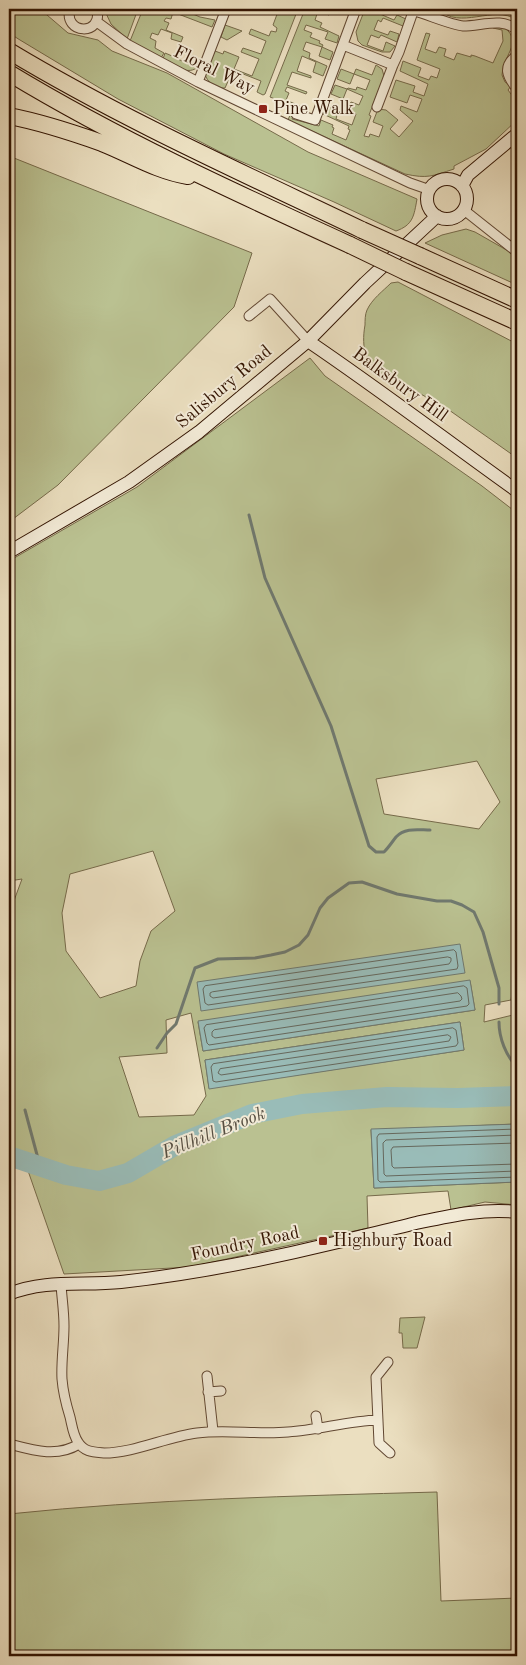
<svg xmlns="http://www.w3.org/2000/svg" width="526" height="1665" font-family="'Old Standard TT',serif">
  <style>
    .green { fill: #bac191; stroke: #766a4a; fill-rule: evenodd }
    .water { fill: #99bcb8; stroke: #70796f }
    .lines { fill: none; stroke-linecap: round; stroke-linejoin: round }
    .shore { stroke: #66685d; stroke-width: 1 }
    .stream { stroke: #70796f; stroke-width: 3 }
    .river { stroke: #99bcb8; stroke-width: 20 }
    .street-casing { stroke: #614732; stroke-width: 11 }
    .secondary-casing { stroke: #331402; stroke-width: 14 }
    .highway-casing { stroke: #331402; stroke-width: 18 }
    .street { stroke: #f2ead6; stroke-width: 9 }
    .secondary { stroke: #f2ead6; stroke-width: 12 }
    .highway { stroke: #ebdfc0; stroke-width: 16 }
    .highway-bridge-casing { stroke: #331402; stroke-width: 18; stroke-linecap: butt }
    .highway-bridge { stroke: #ebdfc0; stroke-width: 16 }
    .poi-dot { fill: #8f2418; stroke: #f2ead6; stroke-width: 2 }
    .labels { text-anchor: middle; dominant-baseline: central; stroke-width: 4; stroke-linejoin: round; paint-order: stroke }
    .street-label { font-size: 18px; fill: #331402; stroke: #f2ead6 }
    .poi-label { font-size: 18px; fill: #331402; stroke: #f2ead6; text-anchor: start }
    .water-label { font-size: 19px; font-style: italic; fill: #574f42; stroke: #f2ead6 }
  </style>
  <rect width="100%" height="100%" fill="#ebdfc0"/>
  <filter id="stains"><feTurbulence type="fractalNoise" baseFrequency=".004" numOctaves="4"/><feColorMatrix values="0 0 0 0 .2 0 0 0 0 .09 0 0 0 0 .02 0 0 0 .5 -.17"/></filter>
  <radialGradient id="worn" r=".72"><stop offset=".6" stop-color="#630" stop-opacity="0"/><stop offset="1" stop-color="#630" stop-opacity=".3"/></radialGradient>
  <path class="green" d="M9,9H40L68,33L98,40L112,51L167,73L308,152L417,199C414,216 413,225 396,231L334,202L224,154L118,99L20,40L9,33Z
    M104,9H138L127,39L111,24Z
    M143,9H181L200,17L215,20L212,27L173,12L171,19L166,18L164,21L169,23L166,30L183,37L181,42L171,39L172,33L161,29L158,35L152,33L150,38L156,41L155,48L164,53L161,58L130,41Z
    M279,9H298L265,94L263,95L257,92L261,81L233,70L225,88C216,89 206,82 205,73L215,51L223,54L224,51L239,57L234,69L252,76L259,59L241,52L243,48L261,54L266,41L249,34L251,29L269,36L271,31L276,32L277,28L273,25Z
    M305,9L331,10L329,15L318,11L315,20L322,23L320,27L339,36L337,43L325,39L328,32L306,25L304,30L312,33L310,37L320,41L319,43L323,45L322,47L333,52L330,60L319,56L322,47L306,42L303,50L310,53L309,58L327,66L323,76L313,72L316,62L302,56L297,71L311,76V78L292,72L287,85L307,92L306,94L287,87L285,91L289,93L286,100L302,107L301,109L270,97Z
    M365,9H382L380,14L394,20L397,15L406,19L403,26L383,18L381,22L378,20L374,30L388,35L390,31L399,34L397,42L381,35L379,38L371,35L367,45L383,51L386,42L395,46L390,52H382L362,45L358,41L356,32Z
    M439,9H447L451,11L457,9L461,11L467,9L471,11C481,6 503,7 512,12L517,9V20C494,4 459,31 439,9Z
    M500,24C526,42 504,51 502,75L505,82L511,86L508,90L517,102V120L486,149L454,166V169C432,176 428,179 405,174L288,120L292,110L295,111L292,119L319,126L321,120L333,125L332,127L334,128L332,134L346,140L350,130L348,129L349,126L323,114L327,106L338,111L336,119L352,125L356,114L348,111V108L341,104L349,107L351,102L359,105L363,96L347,89L343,99L331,94L335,85L347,89L348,88L356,90L357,87L366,90L370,80L354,74L350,84L337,79L341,69L354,74L356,69L372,75L376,65L382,69L384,76L369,115L371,116L364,136L369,137L370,134L379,137L383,126L373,122L378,109L386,110L398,120L390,129L399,137L413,121L400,110L401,106L417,112L422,99L410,95L407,103L390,97L396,80L415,86L413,92L424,96L428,84L400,71L403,61L421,68L418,76L429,80L431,76L437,78L440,69L417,60L426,33L430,34L425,49L436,53L439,47L446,49L444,56L454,60L457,53L471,57V55L475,56L493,63L503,41L502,30L493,28L494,25Z
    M225,25L242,31L227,40L221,37Z
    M165,53C176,57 186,65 199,66C188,77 174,65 163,59Z
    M9,156L252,253L234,307L58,485L9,522Z
    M466,229L475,232L517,256V285L425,243L442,235Z
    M398,282L517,344V458L449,410L389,376C365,370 361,347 365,325C365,321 365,314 367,310C372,299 383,291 391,283Z
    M310,358L325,376L482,486L517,513V975L514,980L511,1000L485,1005L484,1022L517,1014V1124L371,1130L374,1188L517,1182V1205L485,1202L451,1210L448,1191L367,1196L368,1228L190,1267L64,1274L26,1165L9,1161V968L13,953L12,906L22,879L9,881V561L137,487ZM477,761L500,802L479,829L384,814L376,779ZM153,851L175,911L151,931L140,961L136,986L100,998L66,951L62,913L70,874ZM470,981L475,1010L203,1051L198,1022ZM191,1013L206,1096L194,1115L139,1117L119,1057L167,1053L166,1020ZM460,1022L464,1050L209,1088L205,1060Z
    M425,1317L417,1348H403L402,1333H399L400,1318Z
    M437,1492L441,1601L517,1598V1656H9V1514C151,1499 294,1496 437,1492Z"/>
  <path class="water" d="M460,944L465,973L201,1011L197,982Z
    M470,980L475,1010L203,1051L198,1021Z
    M460,1022L464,1050L209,1089L205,1060Z
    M517,1124V1182L374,1188L371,1129Z"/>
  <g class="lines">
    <path class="shore" d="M454,950L456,952L458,966L457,969L208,1005L205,1003L203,989L205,986Z
      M448,957L451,958V961L449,964L213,998L210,996V993L212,992Z
      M464,986L467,988L469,1004L467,1006L209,1045L207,1043L204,1028L206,1025Z
      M458,993L461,996L462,999L460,1001L215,1038L212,1036V1032L214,1030Z
      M453,1028L456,1030L458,1043L456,1046L216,1082L213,1081L211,1067L213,1064Z
      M448,1035L451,1037L449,1041L221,1075L218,1073L220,1069Z
      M517,1129L379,1134L377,1137L378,1180L380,1182L517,1177
      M517,1135L386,1140L383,1143L384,1174L386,1176L517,1171
      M517,1143L393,1147L391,1150L392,1166L394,1168L517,1164"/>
    <path class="stream" d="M249,515L265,578L331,726L369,846L376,852H384C389,847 392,842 396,837C405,827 419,830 430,830
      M499,1022C499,1038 506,1056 517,1067
      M157,1048L167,1033L176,1024L195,968L218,959L255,958L271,955L285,952L299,945L308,935L320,908L328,898L349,883L362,882L397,894L437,901H451L462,905L474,912L483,932L499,988V1004
      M25,1110L40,1166"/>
    <path class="river" d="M9,1156L66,1175L99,1181L128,1173L176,1145L252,1114L302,1104L387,1097L458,1098L517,1096"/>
    <defs>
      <path id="street" d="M70,9C63,34 103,37 97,9
        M414,11C426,14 452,25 463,26C482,26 502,17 517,30
        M97,22L127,44L198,82L410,183L430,190
        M343,45L393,65L399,52L414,9
        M517,55C502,67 507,76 517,89
        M198,82L226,9
        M377,107L393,65
        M296,114L315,120L356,9
        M464,210L517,252
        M249,316L270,299L308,341
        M61,1285C62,1299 64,1312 64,1326C64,1344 61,1362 62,1379C63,1392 66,1404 70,1417C72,1425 73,1435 78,1442C84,1452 93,1452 104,1453C134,1453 166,1437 197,1433C227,1429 257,1435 288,1432C318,1430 348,1421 378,1420
        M388,1362L376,1377L379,1443L390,1453
        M207,1376L213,1431
        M208,1392L221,1391
        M316,1416L318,1429
        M9,1444C32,1450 57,1458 79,1444"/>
      <path id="secondary" d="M427 199a20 20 0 1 1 40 0a20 20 0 1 1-40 0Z
        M462,186L468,175L517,134
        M308,341C379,389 447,441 517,491
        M9,552L129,482L199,432L308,341L365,283L437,216
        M9,1294C45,1279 83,1286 121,1282C193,1274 264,1260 334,1243C362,1236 389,1230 416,1223C449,1216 483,1208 517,1212"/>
      <path id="highway" d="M9,51C122,119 243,173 362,230
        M9,73C118,139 234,192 350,245
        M9,116C40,122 71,132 102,143C130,154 157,171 188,176
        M420,256L517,300
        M406,272L517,322"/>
    </defs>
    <use href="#street" class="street-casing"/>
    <use href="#secondary" class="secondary-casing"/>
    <use href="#highway" class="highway-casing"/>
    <use href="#street" class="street"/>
    <use href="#secondary" class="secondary"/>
    <use href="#highway" class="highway"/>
    <defs>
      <path id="highway-bridge" d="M362,230L420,256
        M350,245L406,272"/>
    </defs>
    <use href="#highway-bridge" class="highway-bridge-casing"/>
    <use href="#highway-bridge" class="highway-bridge"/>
  </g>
  <g class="poi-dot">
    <rect x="258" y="104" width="10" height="10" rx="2.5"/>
    <rect x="318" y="1236" width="10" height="10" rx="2.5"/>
  </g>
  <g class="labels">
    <g class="street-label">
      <text transform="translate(214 70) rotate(26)">Floral Way</text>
      <text transform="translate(400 385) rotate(36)">Balksbury Hill</text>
      <text transform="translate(224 387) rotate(-40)">Salisbury Road</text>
      <text transform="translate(245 1244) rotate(-12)">Foundry Road</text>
    </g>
    <g class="poi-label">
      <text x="273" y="109">Pine Walk</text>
      <text x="333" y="1241">Highbury Road</text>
    </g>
    <g class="water-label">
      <text transform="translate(214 1134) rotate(-22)">Pillhill Brook</text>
    </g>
  </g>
  <rect width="526" height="1665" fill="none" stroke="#ebdfc0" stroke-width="30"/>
  <rect x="10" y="10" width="506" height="1645" fill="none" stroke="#331402" stroke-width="2.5"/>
  <rect x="15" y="15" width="496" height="1635" fill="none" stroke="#331402"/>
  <rect width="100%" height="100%" filter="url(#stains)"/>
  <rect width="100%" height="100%" fill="url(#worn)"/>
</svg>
